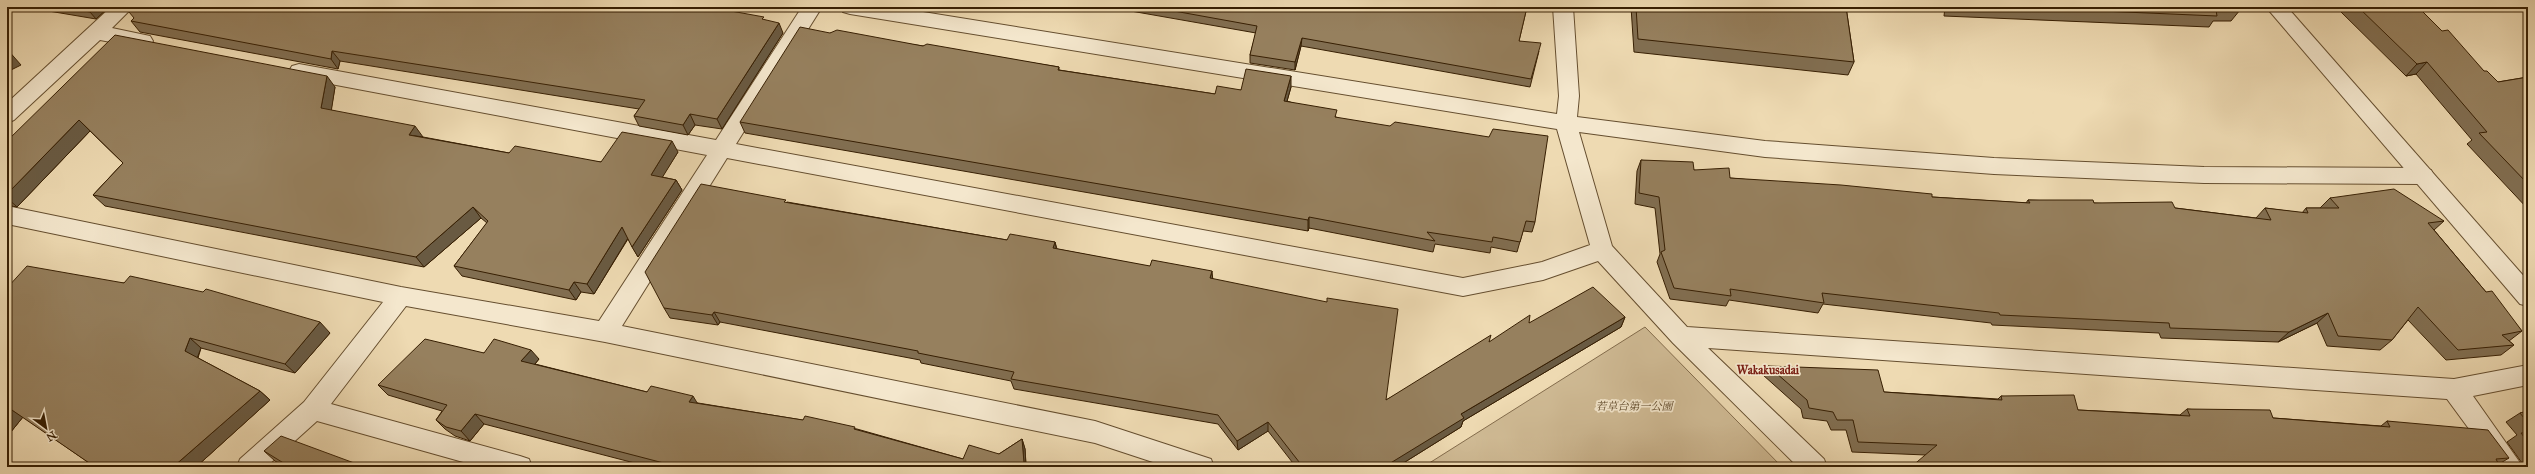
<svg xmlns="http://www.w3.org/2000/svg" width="2535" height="474" font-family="'IM FELL Great Primer','Noto Serif JP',serif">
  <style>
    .green { fill: #cfba94; stroke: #836c4c }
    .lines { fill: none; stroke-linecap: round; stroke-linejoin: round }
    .minor-casing { stroke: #654e2f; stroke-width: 2 }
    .tertiary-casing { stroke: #654e2f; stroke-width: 2 }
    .minor { fill: #f4e7cd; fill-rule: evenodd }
    .tertiary { fill: #f4e7cd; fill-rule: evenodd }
    .wall { fill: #816e51; stroke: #371f03 }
    .shaded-wall { fill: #695a42; stroke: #371f03 }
    .building { fill: #96805e; stroke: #371f03 }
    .labels { text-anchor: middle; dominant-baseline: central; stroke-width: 3.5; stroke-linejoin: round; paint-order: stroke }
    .park-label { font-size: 11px; font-style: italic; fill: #5d4627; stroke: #f4e7cd }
    .neighbourhood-label { font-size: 12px; font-weight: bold; fill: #7a1f14; stroke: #f4e7cd }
  </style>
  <rect width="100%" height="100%" fill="#eedab2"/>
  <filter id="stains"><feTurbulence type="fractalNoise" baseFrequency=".005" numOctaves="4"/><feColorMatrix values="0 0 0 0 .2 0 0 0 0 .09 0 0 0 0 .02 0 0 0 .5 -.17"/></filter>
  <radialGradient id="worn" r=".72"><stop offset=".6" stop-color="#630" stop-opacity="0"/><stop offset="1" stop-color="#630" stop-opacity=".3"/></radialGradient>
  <path class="green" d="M1645,327L1782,467H1423Z"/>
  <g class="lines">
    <defs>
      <path id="minor" d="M111,7H133L112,28L150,36L153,41L150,46L143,48L100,40L14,120L7,123V103Z
        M802,7H822L736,144L1463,278L1542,262L1590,245L1557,129L850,14L843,12L840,7H892L1557,114L1559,96L1553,7H1573L1579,96L1577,117L1765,141L1994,158L2204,167L2423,168L2431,170L2434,176L2431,182L2423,184L2204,183L1994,174L1765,157L1579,132L1612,246L1687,327L2454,379L2528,365V385L2473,396L2523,467H2497L2447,399L1708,348L1824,459L1827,467H1798L1673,343L1598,261L1543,280L1463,296L727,158L622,326L1095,421L1211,459L1214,467H1168L1095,443L605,342L406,306L331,404L520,456L529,459L532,467H481L317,421L266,467H237L240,459L304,402L383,302L7,224V206L401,287L599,321L707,155L299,78L292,76L289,71L292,66L299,64L716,140Z"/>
      <path id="tertiary" d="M2266,7H2287L2528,281V306L2520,304Z"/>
    </defs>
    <use href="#minor" class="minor-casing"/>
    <use href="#tertiary" class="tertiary-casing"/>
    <use href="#minor" class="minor"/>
    <use href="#tertiary" class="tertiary"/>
  </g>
  <path class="wall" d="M25,7H109L96,19Z
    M1108,7H1527L1519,41L1539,51L1530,87L1301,46L1295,70L1250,63V55L1256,33Z
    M1631,7H1846L1854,62L1848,75L1634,52Z
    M1945,7H2238L2240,10L2231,21H2213L2209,27L1944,16Z
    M2345,7H2418L2442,31L2484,71L2498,82L2528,77V209L2467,144L2472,140L2416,74L2406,76L2341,12Z
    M134,18L765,20L783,33L722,129L695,125L688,135L639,126L634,116L639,109L340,61L338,69L140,32L131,21Z
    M830,33L923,46L1059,67V70L1215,94L1241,90L1291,87L1287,101L1336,117L1535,222L1532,232L1523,231L1517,252L1491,247L1490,253L1435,244L1433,252L1309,228L1308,231L745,133L740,122Z
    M335,87L331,110L423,137L509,153L601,162L678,152L662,177L676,180L682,190L638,257L628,239L594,294L581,292L576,300L462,276L454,266L487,223L481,218L424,267L105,206L93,195L123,163L90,131L17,207L7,205V141Z
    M1641,160L1694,170L1730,178L1932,197L2026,203L2028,200L2094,203L2175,208L2256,218L2265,208L2302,213L2306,208H2320L2330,198L2444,221L2434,230L2486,292L2522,331L2509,341L2514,345L2501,355L2446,360L2408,320L2392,340L2380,350L2327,346L2317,323L2278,342L2161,338L2159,333L1992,325L1991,323L1823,304L1818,313L1729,300L1726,306L1670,299L1657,262L1660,254L1655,208L1635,204L1637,171Z
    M787,202L1007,240L1055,242L1057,249L1213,279L1386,400L1490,342L1529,323L1625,317L1621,327L1463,421L1461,427L1397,467H1296L1268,431L1238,450L1218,424L1014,389L1011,381L921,363L920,360L720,322L718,325L670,318L664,308Z
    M124,283L330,333L295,373L201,348L198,358L260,391L270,400L196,467H95L23,417L10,433L7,432V288Z
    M484,353L539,359L535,364L647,392L698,403L857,429L963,459L999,454L1022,439L1025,449L1026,464L1043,467H650L484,424L470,441L455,436L445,429L436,420L442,411L388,395L378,385Z
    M1768,366L1884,392L1998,399L2001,396L2078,410L2180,415L2187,409L2273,418L2381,426L2387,421L2509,458L2499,464L1926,455L1852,452L1846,430H1831L1827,421L1803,418L1801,409L1763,375Z
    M2528,411V462L2522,463L2507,442L2517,435L2506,422L2520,413Z
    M264,451L365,467H286L275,461Z"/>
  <path class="shaded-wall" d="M96,7H109L96,19L90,12Z
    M779,23L783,33L722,129L717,119Z
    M1302,38L1301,46L1295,70V62Z
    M7,49L21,65L7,72Z
    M332,51L340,61L338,69L331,59Z
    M2427,62L2416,74L2406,76L2417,64Z
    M327,76L335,87L330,119L321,108Z
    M1291,76V87L1284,112V101Z
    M690,114L695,125L688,135L683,125Z
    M79,120L90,131L17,207L7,198V194Z
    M415,126L423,137L409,135Z
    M672,141L678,152L657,186L651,175Z
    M676,180L682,190L638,257L632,247Z
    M473,207L481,218L424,267L416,257Z
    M1309,217V228L1308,231V220Z
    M622,227L628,238L594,294L587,284Z
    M1055,242L1057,252L1053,248Z
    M1212,271L1213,282L1210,278Z
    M574,282L581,292L576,300L569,290Z
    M714,312L720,322L718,325L712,315Z
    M2328,313L2317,323L2278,342L2289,332Z
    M1625,317L1621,327L1463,421L1461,427L1397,467H1384L1461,414Z
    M320,322L330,333L295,373L285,364Z
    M190,338L201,348L196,361L185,351Z
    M531,350L539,359L529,371L521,361Z
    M260,391L270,400L196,467H173Z
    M693,396L699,406L689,402Z
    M9,408L23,417L10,433L7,431V410Z
    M475,414L484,424L470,441L461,431Z
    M1268,422V431L1238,450L1237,441Z
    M1022,439L1025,449L1026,467L1024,463Z"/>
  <path class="building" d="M58,7H96L90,12Z
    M134,7H709L764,17L762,19L779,23L717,119L690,114L683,125L634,116L645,100L332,51L331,59L131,21L134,18L129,12Z
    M1152,7H1527L1519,41L1541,43L1531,79L1302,38L1295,62L1250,55L1257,26Z
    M1636,7H1846L1854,62L1638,39Z
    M2009,7H2238L2240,10H2216L2217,16Z
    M2358,7H2418L2442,31L2448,30L2484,71H2487L2498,82L2528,77V184L2479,133L2487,132L2427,62L2417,64Z
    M800,27L830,33L837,30L923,46L927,44L1059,67L1058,70L1215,94L1217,86L1241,90L1246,69L1291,76L1284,101L1337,110L1335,117L1390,126L1395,122L1489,137L1493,129L1548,136L1535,222L1526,221L1520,242L1493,237L1492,242L1427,232L1435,241L1309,217L1308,220L740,122Z
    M115,35L327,76L321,108L415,126L409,135L509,153L515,146L601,162L622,132L672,141L651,175L676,180L632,247L622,227L587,284L574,282L569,290L454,266L488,221L473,207L416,257L93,195L123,163L79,120L7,194V141Z
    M1641,160L1693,162L1694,170L1729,168L1730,178L1841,185L1932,194V197L2030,203L2028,200H2093L2094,203L2172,202L2175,208L2271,220L2265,208L2308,213L2306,208H2339L2330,198L2394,189L2444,221L2428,223L2486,292L2492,291L2522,331L2502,335L2514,345L2458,350L2418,307L2392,340L2338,336L2328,313L2289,332L2170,328L2169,323L2000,315L1999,313L1822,293L1824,303L1730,289L1731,296L1674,288L1661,252L1665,250L1659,197L1639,193Z
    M701,184L786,200L784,202L1007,240L1010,234L1055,242L1053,248L1150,266L1152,260L1212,271L1210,278L1327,302V298L1398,309L1386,400L1491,335L1489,342L1530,315L1529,323L1593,287L1625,317L1461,414L1464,418L1384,467H1303L1268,422L1237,441L1218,415L1011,379L1014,372L918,353V351L714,312L712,315L664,308L645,272Z
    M27,266L124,283L130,276L203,292L206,289L320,322L285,364L190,338L185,351L260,391L173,467H95L9,408L7,410V288Z
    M425,339L484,353L494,339L531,350L521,361L647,392L651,386L693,396L689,402L803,420L805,416L855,427L854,429L963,459L969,445L999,454L1022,439L1024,463L1043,467H679L475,414L461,431L446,427L436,420L447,405L378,385Z
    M1768,366L1878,370L1884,392L2002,400L2001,396L2074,395L2078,410L2190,416L2187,409L2270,410L2273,418L2390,427L2387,421L2488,430L2509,458L2496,459L2500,467H1911L1937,445L1858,442L1853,420H1837L1833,412L1809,408L1807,400Z
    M2528,411V423L2520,413Z
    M2521,433H2528V442Z
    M281,436L365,467H290L264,451Z
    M398,465L403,467H396Z"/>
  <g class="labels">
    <g class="park-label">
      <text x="1634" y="406">若草台第一公園</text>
    </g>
    <g class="neighbourhood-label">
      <text x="1768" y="370">Wakakusadai</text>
    </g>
  </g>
  <rect width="2535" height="474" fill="none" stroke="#eedab2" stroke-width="24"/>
  <rect x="8" y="8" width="2519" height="458" fill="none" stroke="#371f03" stroke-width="2"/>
  <rect x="12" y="12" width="2511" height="450" fill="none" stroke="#371f03"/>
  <g transform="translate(46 428) rotate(148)" stroke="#f4e7cd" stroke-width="3" paint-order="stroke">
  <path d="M0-3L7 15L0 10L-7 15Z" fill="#371f03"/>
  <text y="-6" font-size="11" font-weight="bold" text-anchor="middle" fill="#371f03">N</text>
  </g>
  <rect width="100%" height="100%" filter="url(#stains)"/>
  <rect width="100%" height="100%" fill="url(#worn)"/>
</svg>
